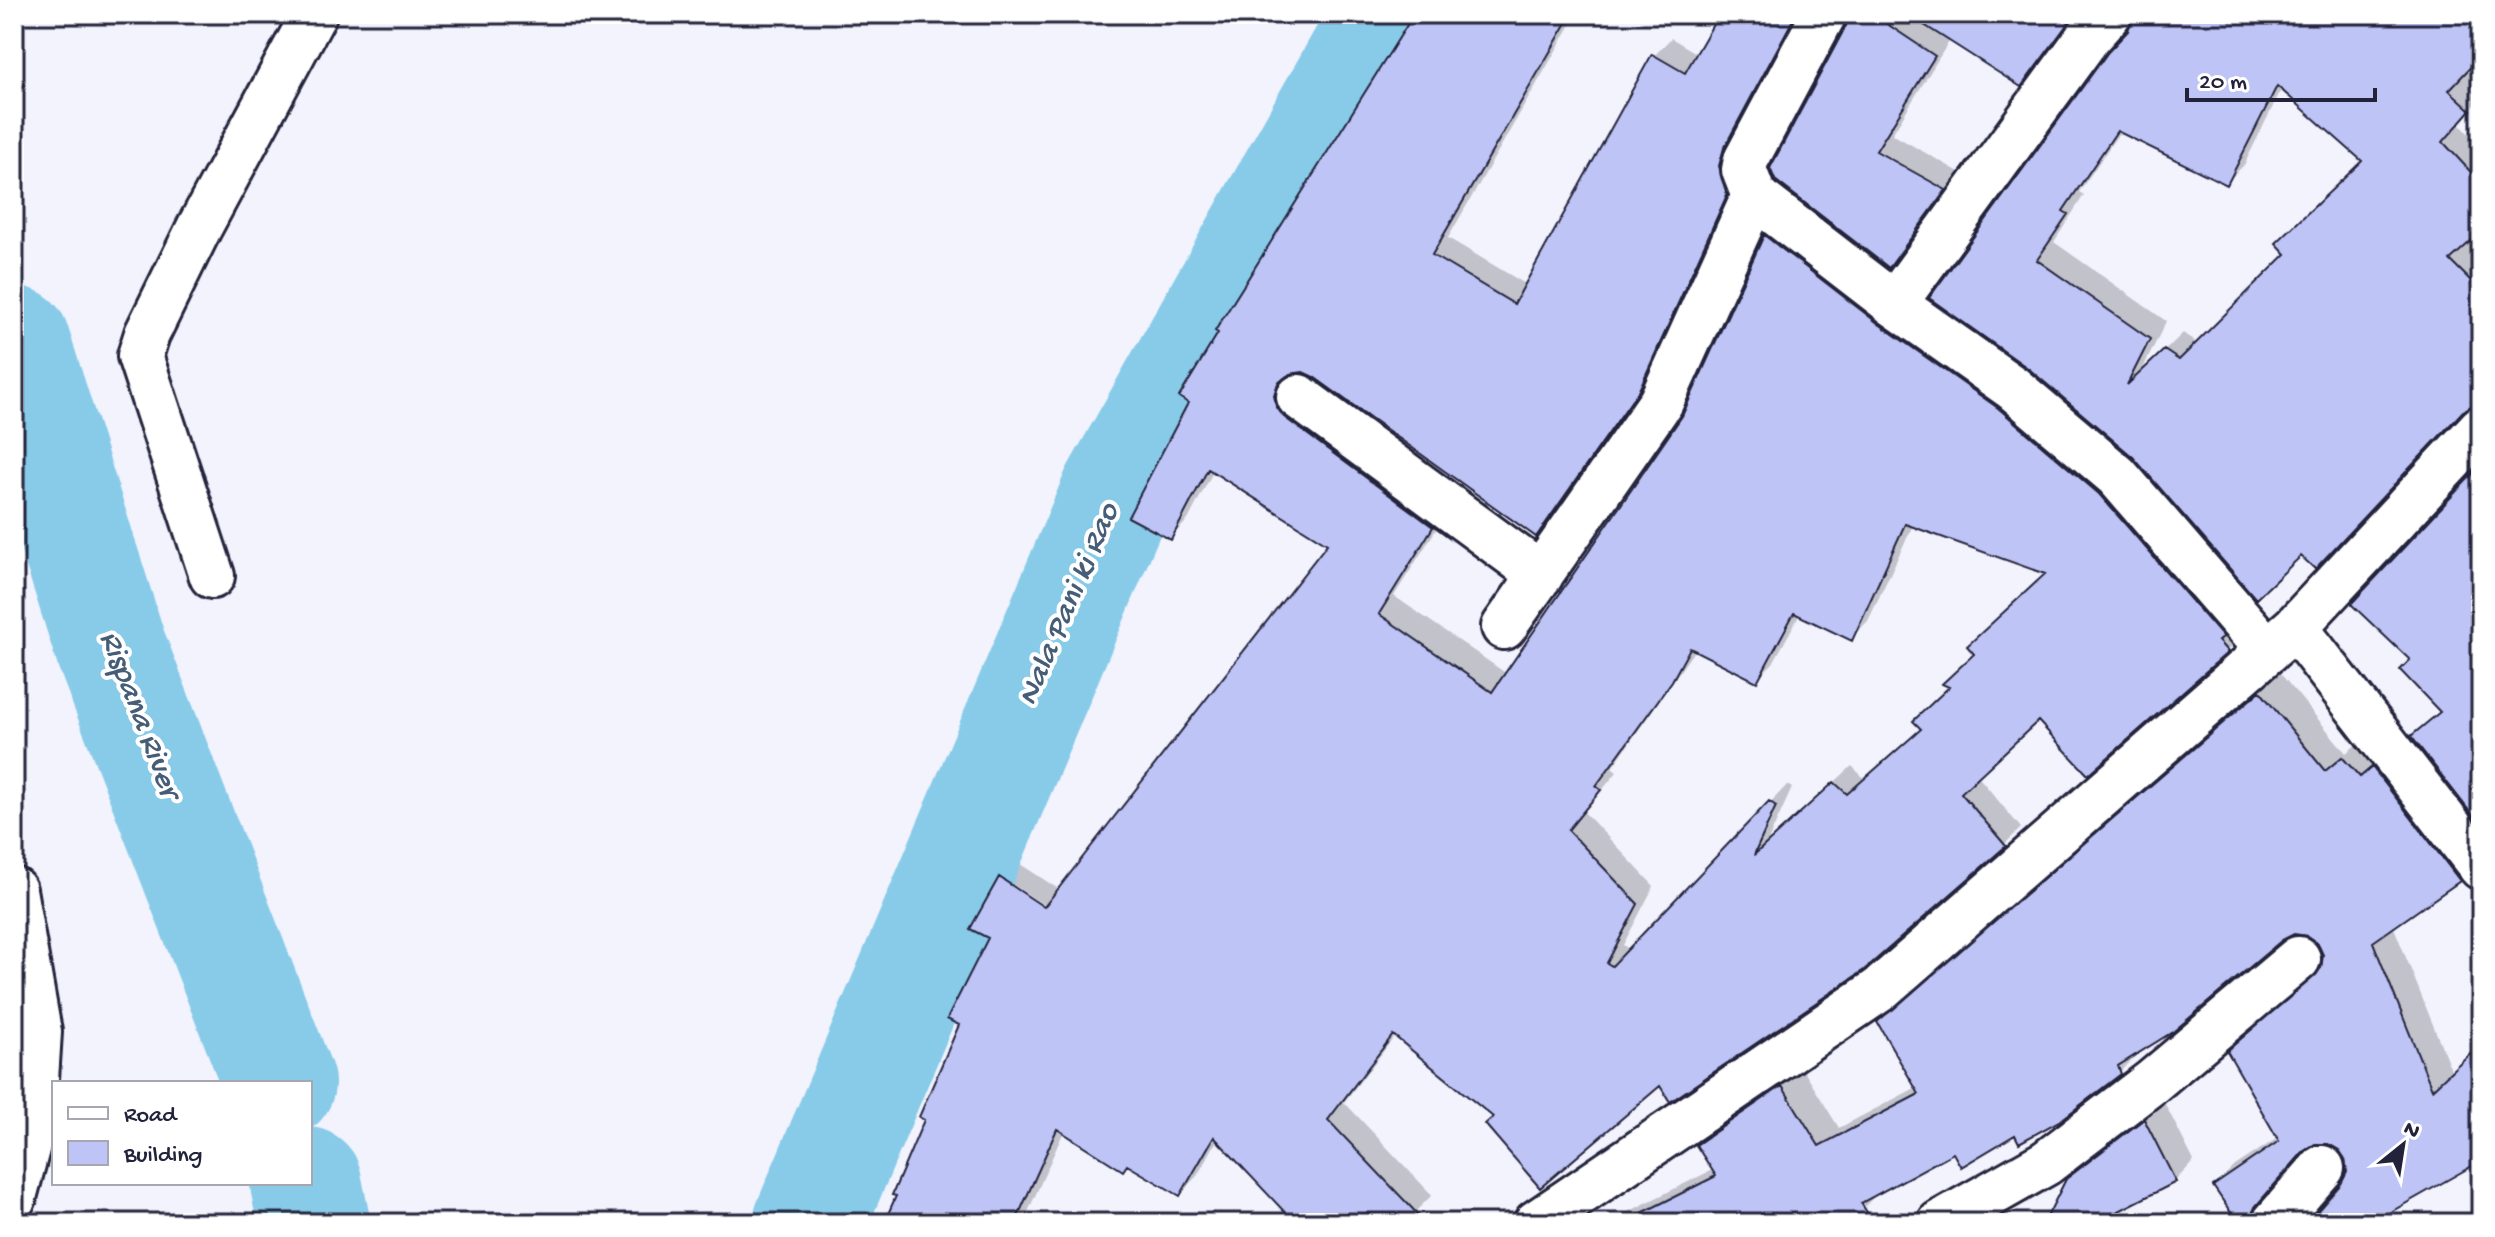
<svg xmlns="http://www.w3.org/2000/svg" width="2495" height="1237" font-family="'Gochi Hand',sans-serif">
  <style>
    .shadow { fill: #0003; fill-rule: evenodd }
    .lines { fill: none; stroke-linecap: round; stroke-linejoin: round }
    .river { stroke: #88cbe9; stroke-width: 112 }
    .building { fill: #bec4f6; stroke: #22223b; stroke-width: 2; fill-rule: evenodd }
    .minor-casing { stroke: #22223b; stroke-width: 50 }
    .minor { stroke: #fff; stroke-width: 44 }
    .labels { text-anchor: middle; dominant-baseline: central; stroke-width: 8; stroke-linejoin: round; paint-order: stroke }
    .water-label { font-size: 32px; font-style: italic; fill: #465d78; stroke: #fff }
  </style>
  <rect width="100%" height="100%" fill="#f2f3fd"/>
  <filter id="ink" filterUnits="userSpaceOnUse"><feTurbulence type="fractalNoise" baseFrequency=".0125" numOctaves="2"/><feDisplacementMap in="SourceGraphic" scale="16" xChannelSelector="R" yChannelSelector="G"/><feConvolveMatrix kernelMatrix="1 2 1 2 8 2 1 2 1" color-interpolation-filters="sRGB"/></filter>
  <g filter="url(#ink)">
    <path class="shadow" d="M1432,14H1577L1448,238L1527,285L1654,56L1671,38L1698,54L1721,14H1802L1743,177L1656,370L1553,517L1536,534L1315,375L1301,370L1292,372L1293,390L1449,509L1394,596L1507,674L1683,417L1765,236L1782,219L2015,391L2244,634L2227,651L2038,718L1977,775L2021,828L2004,845L1660,1083L1496,1116L1396,1035L1344,1102L1432,1195L1404,1223H1281L1289,1213L1218,1139L1197,1176L1180,1193L1064,1131L1023,1223H885L962,1024L990,937L1000,879L1017,862L1060,890L1330,543L1214,470L1188,520L1171,537ZM1913,525L2048,573L1976,653L1923,728L1865,779L1852,766L1766,845L1792,788L1787,785L1630,950L1623,945L1654,886L1584,812L1617,772L1612,768L1696,648L1756,680L1773,663L1800,614L1851,638L1868,621ZM1003,878L1053,911L1051,914L1003,882Z
      M1851,14H2079L2021,84L1950,40L1892,134L1961,173L1906,249L1889,266L1848,26Z
      M2135,14H2481V98L2459,123L2481,147V348L2301,554L2135,456L2030,367L1932,298L2130,31ZM2282,88L2365,161L2288,254L2198,344L2183,333L2140,375L2166,321L2054,242L2084,195L2079,192L2121,130L2227,182L2244,165Z
      M2280,673L2346,753L2363,739L2478,860L2459,879L2393,925L2452,1072L2481,1045V1157L2381,1215L2389,1223H2309L2348,1174L2347,1158L2339,1147L2326,1141L2311,1144L2268,1196L2278,1223H2241L2215,1186L2235,1166L2279,1137L2323,967L2325,955L2319,942L2308,934L2294,932L2281,938L2139,1051L2120,1072L2016,1132L1954,1151L1881,1190L1864,1207L1839,1223H1606L1714,1169L1698,1145L1718,1125L1802,1068L1839,1128L1917,1087L1880,1022Z
      M2164,1102L2194,1161L2175,1181L2122,1208L2114,1223H2046L2067,1181L2088,1160Z"/>
    <g class="lines">
      <path class="river" d="M14,342L111,649L279,1083
        M306,1183L314,1223
        M809,1223L1117,493L1388,14"/>
    </g>
    <path class="building" d="M1414,14H1572L1432,255L1514,304L1652,54L1685,73L1719,14H1796L1724,148L1719,166L1727,195L1639,390L1536,537L1314,377L1303,372L1290,374L1278,383L1274,395L1276,406L1284,417L1433,527L1379,614L1492,692L1682,416L1764,235L1879,324L1998,408L2099,494L2223,637L2218,641L2228,652L2088,775L2038,721L1961,793L2006,846L1864,970L1670,1102L1660,1086L1540,1188L1485,1124L1493,1117L1393,1035L1328,1120L1426,1223H1295L1214,1137L1180,1196L1127,1165L1123,1171L1057,1129L1015,1223H884L896,1196L892,1195L924,1120L919,1117L959,1025L947,1019L988,938L970,929L999,877L1044,907L1327,544L1208,469L1171,540L1128,517L1188,403L1179,397L1218,333L1215,331ZM1905,524L2045,574L1967,646L1974,654L1942,684L1949,687L1913,721L1921,729L1847,794L1834,782L1754,855L1776,806L1769,801L1612,966L1607,963L1638,904L1568,830L1601,790L1596,786L1672,681L1690,648L1757,682L1794,613L1852,641Z
      M1849,14H1872L1935,56L1876,151L1946,190L1889,268L1775,180L1770,168L1846,26Z
      M1907,14H2075L2021,87Z
      M2133,14H2481V56L2449,90L2471,110L2443,142L2481,183V232L2450,260L2481,291V404L2463,411L2315,569L2301,556L2256,599L2133,457L2029,369L1929,298L2108,52L2128,31ZM2277,86L2362,161L2276,243L2286,254L2179,360L2164,350L2127,385L2150,339L2037,260L2068,214L2063,211L2117,131L2227,185Z
      M2481,465V826L2411,736L2440,712L2400,670L2410,660L2351,604Z
      M2260,691L2325,771L2342,757L2360,777L2372,767L2460,881L2373,942L2432,1089L2481,1043V1161L2371,1223H2307L2341,1184L2347,1172L2345,1159L2339,1150L2328,1144H2315L2303,1152L2255,1207L2250,1223H2238L2213,1186L2279,1141L2227,1051L2321,968L2323,955L2318,944L2307,936L2294,934L2282,940L2174,1031L2118,1066L2121,1074L2061,1120L2019,1143L2015,1135L1961,1167L1953,1153L1861,1203L1874,1223H1622L1716,1176L1696,1145L1782,1086L1819,1146L1919,1094L1877,1022Z
      M2144,1119L2176,1182L2109,1216L2106,1223H2044L2066,1179Z"/>
    <g class="lines">
      <defs>
        <path id="minor" d="M1754,196L1894,304L2013,388L2117,476L2268,651
          M1894,304L2089,36L2109,14
          M1299,397L1541,575
          M212,576L140,356L147,334L199,228L314,14
          M1504,627L1661,402L1754,196L1744,170L1746,160L1824,14
          M2295,627L2481,867
          M14,890L39,1032L33,1126L14,1197
          M1536,1223L1879,990L2295,627L2481,428
          M1940,1223L2046,1163L2152,1082L2298,959
          M2274,1223L2322,1168"/>
      </defs>
      <use href="#minor" class="minor-casing"/>
      <use href="#minor" class="minor"/>
    </g>
  </g>
  <g class="labels">
    <g class="water-label">
      <text transform="translate(1070 605) rotate(-67)">Nala Pani ki Rao</text>
      <text transform="translate(138 715) rotate(69)">Rispana River</text>
    </g>
  </g>
  <rect width="2495" height="1237" fill="none" stroke="#fff" stroke-width="48"/>
  <rect x="24" y="24" width="2447" height="1189" fill="none" stroke="#22223b" stroke-width="3" filter="url(#ink)"/>
  <rect x="52" y="1081" width="260" height="104" fill="#ffffff" stroke="#a7a7b1" stroke-width="2"/>
  <rect x="68" y="1107" width="40" height="12" fill="#ffffff" stroke="#a7a7b1" stroke-width="2"/>
  <text x="124" y="1121" font-size="24" fill="#22223b">Road</text>
  <rect x="68" y="1141" width="40" height="24" fill="#bec4f6" stroke="#a7a7b1" stroke-width="2"/>
  <text x="124" y="1161" font-size="24" fill="#22223b">Building</text>
  <g transform="translate(2403 1145) rotate(30)" stroke="#ffffff" stroke-width="6" paint-order="stroke">
  <path d="M0-6L14 30L0 20L-14 30Z" fill="#22223b"/>
  <text y="-12" font-size="22" font-weight="bold" text-anchor="middle" fill="#22223b">N</text>
  </g>
  <path d="M2187 88v12h188v-12" fill="none" stroke="#22223b" stroke-width="4"/>
  <text x="2199" y="88" font-size="24" fill="#22223b" stroke="#ffffff" stroke-width="6" paint-order="stroke">20 m</text>
</svg>
